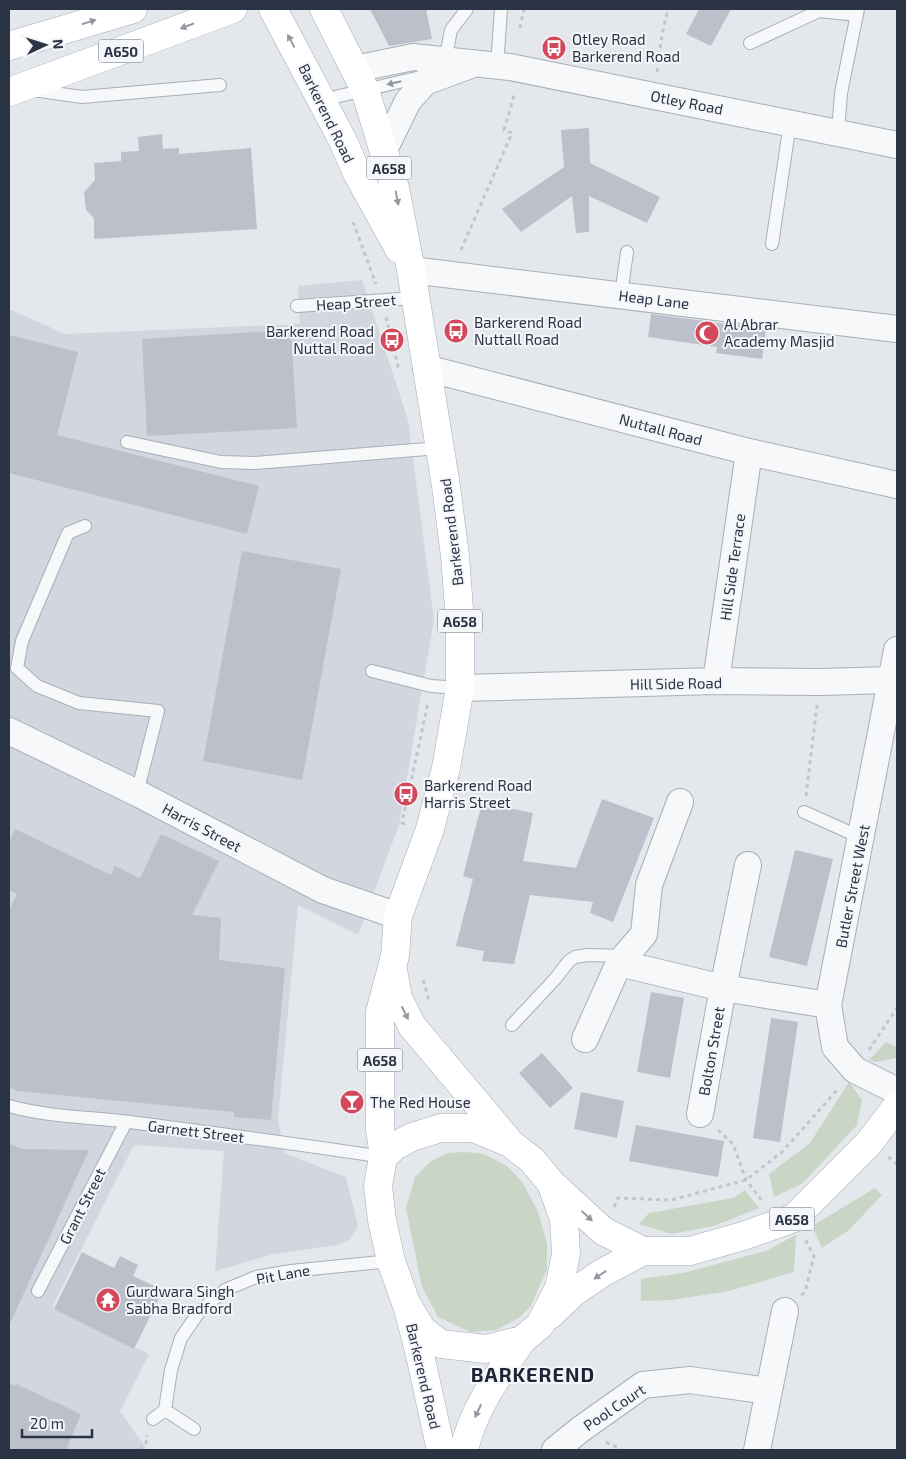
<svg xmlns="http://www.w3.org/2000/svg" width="906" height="1459" font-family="'Exo 2',sans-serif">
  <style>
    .built { fill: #d2d6de }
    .green { fill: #c9d6c5 }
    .building { fill: #bbc0ca }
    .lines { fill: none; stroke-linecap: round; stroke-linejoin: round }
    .service-casing { stroke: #a9aeb7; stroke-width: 14 }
    .minor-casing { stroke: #a9aeb7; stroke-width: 28 }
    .secondary-casing { stroke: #a9aeb7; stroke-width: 29 }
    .primary-casing { stroke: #a3abb8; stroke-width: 29 }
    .path { stroke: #c2c5cb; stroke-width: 3; stroke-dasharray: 4 4; stroke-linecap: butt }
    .service { stroke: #f7f8fa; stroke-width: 12 }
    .minor { stroke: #f7f8fa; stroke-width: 26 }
    .secondary { stroke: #fff; stroke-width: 28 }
    .primary { stroke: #fff; stroke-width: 28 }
    .oneway { fill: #959aa2 }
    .oneway2 { fill: #9196a0 }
    .labels { text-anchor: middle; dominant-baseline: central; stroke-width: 4; stroke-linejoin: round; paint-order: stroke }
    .shield { fill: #f4f6f9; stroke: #676e7b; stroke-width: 1 }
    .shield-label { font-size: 14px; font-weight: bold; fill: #2b3445 }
    .poi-label { font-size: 15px; fill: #2b3445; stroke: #f4f6f9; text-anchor: start }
    .street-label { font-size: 15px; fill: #2b3445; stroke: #f4f6f9 }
    .district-label { font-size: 20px; font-weight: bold; letter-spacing: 1px; fill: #1d2536; stroke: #f4f6f9 }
  </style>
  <rect width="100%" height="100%" fill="#e4e7ec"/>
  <path class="built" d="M362,280L408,420L434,619L399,825L358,935L298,905L278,1119L284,1153L346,1177L358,1226L349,1240L337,1245L274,1254L215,1271L224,1151L134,1145L52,1307L149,1354L120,1411L147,1450H9V309L65,334L300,324L298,286Z"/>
  <path class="green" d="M886,1042L897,1047V1058L876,1062L869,1060Z
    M849,1082L862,1100L857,1125L803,1183L774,1197L769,1174L810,1143Z
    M465,1152L484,1154L507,1166L523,1183L538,1212L547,1243V1269L531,1306L519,1318L496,1330L470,1332L438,1317L422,1287L406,1208L415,1177L431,1161L448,1153Z
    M875,1188L882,1195L849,1230L822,1248L812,1226Z
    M745,1190L759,1208L714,1226L672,1234L639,1224L649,1213L733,1198Z
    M796,1235L794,1272L729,1291L672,1300L641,1301V1279L683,1273L766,1251Z"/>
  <path class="building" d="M370,9H426L432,39L389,46Z
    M699,9H731L711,46L686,34Z
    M589,128L590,163L660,197L647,223L589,196V232L576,233L572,196L521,232L502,209L564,167L561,130Z
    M162,134L163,149L179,148V154L251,148L257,229L94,239V218L86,210L84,192L95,180L94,163L121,161V152L139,151L138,137Z
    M651,314L766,329L762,359L716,353L717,347L648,337Z
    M291,330L297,428L147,436L142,339Z
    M9,335L78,352L57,435L259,486L247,534L9,473Z
    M242,551L341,569L302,780L203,761Z
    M602,799L654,818L613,922L590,913L593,902L530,895L514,964L482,961L484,951L456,946L473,879L463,876L482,803L533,813L523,861L576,868Z
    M15,829L111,875L115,866L140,878L161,834L219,861L192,915L221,918L219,960L285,968L271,1120L234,1117V1112L17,1091L9,1087V911L17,894L9,890V842Z
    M795,850L833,859L807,966L769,957Z
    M651,992L684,998L670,1078L637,1072Z
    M771,1018L798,1022L780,1142L753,1138Z
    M542,1053L573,1088L550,1108L519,1073Z
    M581,1092L624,1101L617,1138L574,1129Z
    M636,1125L724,1141L718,1177L629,1161Z
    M9,1143L21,1149L89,1150L9,1326Z
    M82,1252L114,1268L120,1256L138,1265L133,1276L163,1290L134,1349L54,1309Z
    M9,1383L15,1386L16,1384L81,1414L66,1450H9Z"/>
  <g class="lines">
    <defs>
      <path id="service" d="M750,43L819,11L857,15
        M445,61L451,30L467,9
        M497,66L501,9
        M33,90L82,97L220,85
        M322,100L425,76
        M838,133L841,93L858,9
        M772,244L790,123
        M621,295L627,252
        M297,306L415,298
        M127,442L221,462L255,463L439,448
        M85,526L68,533L22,641L17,668L37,686L79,703L158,711L137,793
        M372,671L431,686L460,688
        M804,812L862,838
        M512,1025L555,979L569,961L575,957L588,955L625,956
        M9,1106C48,1117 90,1117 130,1122C214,1133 298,1144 383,1157
        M38,1291L126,1122
        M165,1410L171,1370L181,1338L199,1312L225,1290L256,1277L291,1271L391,1261
        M153,1419L165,1410L194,1429"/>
      <path id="minor" d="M355,69L413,57L510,67L897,145
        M384,150L408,101L425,82L468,66
        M411,270L897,329
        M426,368L749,452L897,485
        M897,650L828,1005L835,1047L855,1070L897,1091
        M716,681L749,452
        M460,688L716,681L820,682L891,680
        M9,731L137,793L323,890L398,916
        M619,963L723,988L828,1005
        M585,1039L619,963L644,934L649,885L680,802
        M700,1114L723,988L748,865
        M555,1450L581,1429L643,1385L690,1380L769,1391
        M757,1450L785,1311"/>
      <path id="secondary" d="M408,1308L420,1355L441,1450
        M464,1450C473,1409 499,1374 522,1340"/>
      <path id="primary" d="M273,9L342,139L357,173L399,249
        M324,9L365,90L395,188L411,270L446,486L455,556L460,622V688L446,768L430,829L398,916L395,956L380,1012V1130L384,1155
        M9,46L133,9
        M9,92L233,9
        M393,970L398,998L412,1026L507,1139
        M551,1183L564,1219L566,1254L559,1288L540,1325L522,1340L486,1349L441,1344L422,1330L406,1303L391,1261L382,1220L378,1186L383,1157L395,1146L412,1137L441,1128H474L510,1143L532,1160L551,1183L603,1231L643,1251H690L743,1236L794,1218L869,1143L897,1106
        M550,1315L574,1292L602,1273L643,1251"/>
    </defs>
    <use href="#service" class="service-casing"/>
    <use href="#minor" class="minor-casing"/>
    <use href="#secondary" class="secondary-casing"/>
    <use href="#primary" class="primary-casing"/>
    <path class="path" d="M520,28L524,9
      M657,72L662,35L668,9
      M353,222L376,284
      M461,250L512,133L504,130L515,92
      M386,317L399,371
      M806,796L817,705
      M405,824L402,823L428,703
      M423,980L429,1000
      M869,1050L897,1008
      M718,1130L733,1144L746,1180L763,1202
      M888,1157L897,1164
      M614,1207L618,1198L671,1200L746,1180L782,1152L839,1088
      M801,1295L805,1292L814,1256L805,1239
      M606,1442L622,1450
      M140,1450L146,1443L147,1435"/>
    <use href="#service" class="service"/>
    <use href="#minor" class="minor"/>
    <use href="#secondary" class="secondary"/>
    <use href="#primary" class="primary"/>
  </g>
  <defs><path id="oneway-solid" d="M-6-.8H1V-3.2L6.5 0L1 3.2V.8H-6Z" transform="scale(1.25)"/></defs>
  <g class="oneway">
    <use href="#oneway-solid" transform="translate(89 22) rotate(-17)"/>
    <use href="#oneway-solid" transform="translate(187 26) rotate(159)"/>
    <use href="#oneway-solid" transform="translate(291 41) rotate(-118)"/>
    <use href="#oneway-solid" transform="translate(397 198) rotate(79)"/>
    <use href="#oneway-solid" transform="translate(405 1013) rotate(64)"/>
    <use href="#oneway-solid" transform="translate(587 1216) rotate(43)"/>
    <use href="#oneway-solid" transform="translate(600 1275) rotate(147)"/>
    <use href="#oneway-solid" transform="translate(478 1411) rotate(115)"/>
  </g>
  <use class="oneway2" href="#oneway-solid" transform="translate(394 83) rotate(167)"/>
  <defs>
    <symbol id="bus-disc" viewBox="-11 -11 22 22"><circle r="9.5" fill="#d1495b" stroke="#f4f6f9"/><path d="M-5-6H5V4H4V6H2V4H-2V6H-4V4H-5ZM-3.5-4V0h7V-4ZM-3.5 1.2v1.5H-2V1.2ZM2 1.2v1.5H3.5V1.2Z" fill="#fff"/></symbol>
    <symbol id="mosque-disc" viewBox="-11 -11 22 22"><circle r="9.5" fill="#d1495b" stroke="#f4f6f9"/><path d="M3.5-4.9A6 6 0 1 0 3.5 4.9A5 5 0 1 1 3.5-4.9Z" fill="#fff"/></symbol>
    <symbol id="bar-disc" viewBox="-11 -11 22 22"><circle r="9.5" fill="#d1495b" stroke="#f4f6f9"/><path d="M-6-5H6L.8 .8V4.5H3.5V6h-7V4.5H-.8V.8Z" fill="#fff"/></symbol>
    <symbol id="temple-disc" viewBox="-11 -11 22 22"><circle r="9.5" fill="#d1495b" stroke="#f4f6f9"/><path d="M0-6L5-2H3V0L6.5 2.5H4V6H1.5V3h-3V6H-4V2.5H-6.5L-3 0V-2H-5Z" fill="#fff"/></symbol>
  </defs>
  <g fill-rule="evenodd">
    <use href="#bus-disc" x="540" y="34" width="28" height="28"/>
    <use href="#bus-disc" x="442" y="317" width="28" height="28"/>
    <use href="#mosque-disc" x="693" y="319" width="28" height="28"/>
    <use href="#bus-disc" x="378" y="326" width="28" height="28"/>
    <use href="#bus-disc" x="392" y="780" width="28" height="28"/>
    <use href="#bar-disc" x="338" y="1088" width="28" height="28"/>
    <use href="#temple-disc" x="94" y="1286" width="28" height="28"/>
  </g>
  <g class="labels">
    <g class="shield">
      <rect x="98.5" y="39.5" width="45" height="23" rx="4"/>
      <rect x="366.5" y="156.5" width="45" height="23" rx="4"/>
      <rect x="437.5" y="609.5" width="45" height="23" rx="4"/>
      <rect x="357.5" y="1048.5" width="45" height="23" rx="4"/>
      <rect x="769.5" y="1207.5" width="45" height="23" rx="4"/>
    </g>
    <g class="shield-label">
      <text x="121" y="51">A650</text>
      <text x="389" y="168">A658</text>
      <text x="460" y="621">A658</text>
      <text x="380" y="1060">A658</text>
      <text x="792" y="1219">A658</text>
    </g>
    <g class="poi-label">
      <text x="572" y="39">Otley Road<tspan x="572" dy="17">Barkerend Road</tspan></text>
      <text x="474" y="322">Barkerend Road<tspan x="474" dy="17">Nuttall Road</tspan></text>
      <text x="724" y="324">Al Abrar<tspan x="724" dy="17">Academy Masjid</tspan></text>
      <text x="374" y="331" text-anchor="end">Barkerend Road<tspan x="374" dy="17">Nuttal Road</tspan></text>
      <text x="424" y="785">Barkerend Road<tspan x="424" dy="17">Harris Street</tspan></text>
      <text x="370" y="1102">The Red House</text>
      <text x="126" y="1291">Gurdwara Singh<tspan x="126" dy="17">Sabha Bradford</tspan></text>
    </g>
    <g class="street-label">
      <text transform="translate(687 102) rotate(11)">Otley Road</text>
      <text transform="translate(327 113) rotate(64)">Barkerend Road</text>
      <text transform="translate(654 299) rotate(7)">Heap Lane</text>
      <text transform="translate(356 302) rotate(-4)">Heap Street</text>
      <text transform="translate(661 429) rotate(15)">Nuttall Road</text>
      <text transform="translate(451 532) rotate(-97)">Barkerend Road</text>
      <text transform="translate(732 567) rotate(-82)">Hill Side Terrace</text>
      <text transform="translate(676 683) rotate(-1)">Hill Side Road</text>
      <text transform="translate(202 827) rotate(28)">Harris Street</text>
      <text transform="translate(852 886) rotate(-79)">Butler Street West</text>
      <text transform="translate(711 1051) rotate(-80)">Bolton Street</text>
      <text transform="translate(196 1131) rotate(7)">Garnett Street</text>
      <text transform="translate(82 1206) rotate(-63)">Grant Street</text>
      <text transform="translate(283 1274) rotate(-10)">Pit Lane</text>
      <text transform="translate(424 1376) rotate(77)">Barkerend Road</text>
      <text transform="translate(614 1407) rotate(-34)">Pool Court</text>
    </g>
    <g class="district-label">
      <text x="533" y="1374">BARKEREND</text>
    </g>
  </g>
  <rect width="906" height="1459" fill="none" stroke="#2b3445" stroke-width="20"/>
  <g transform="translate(45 45) rotate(86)" stroke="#f4f6f9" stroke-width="4" paint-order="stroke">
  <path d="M0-4L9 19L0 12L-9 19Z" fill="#2b3445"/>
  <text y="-8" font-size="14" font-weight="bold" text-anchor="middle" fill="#2b3445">N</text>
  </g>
  <path d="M22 1429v8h70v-8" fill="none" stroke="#2b3445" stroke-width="2.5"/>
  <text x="30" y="1429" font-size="15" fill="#2b3445" stroke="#f4f6f9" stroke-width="4" paint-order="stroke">20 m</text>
</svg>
